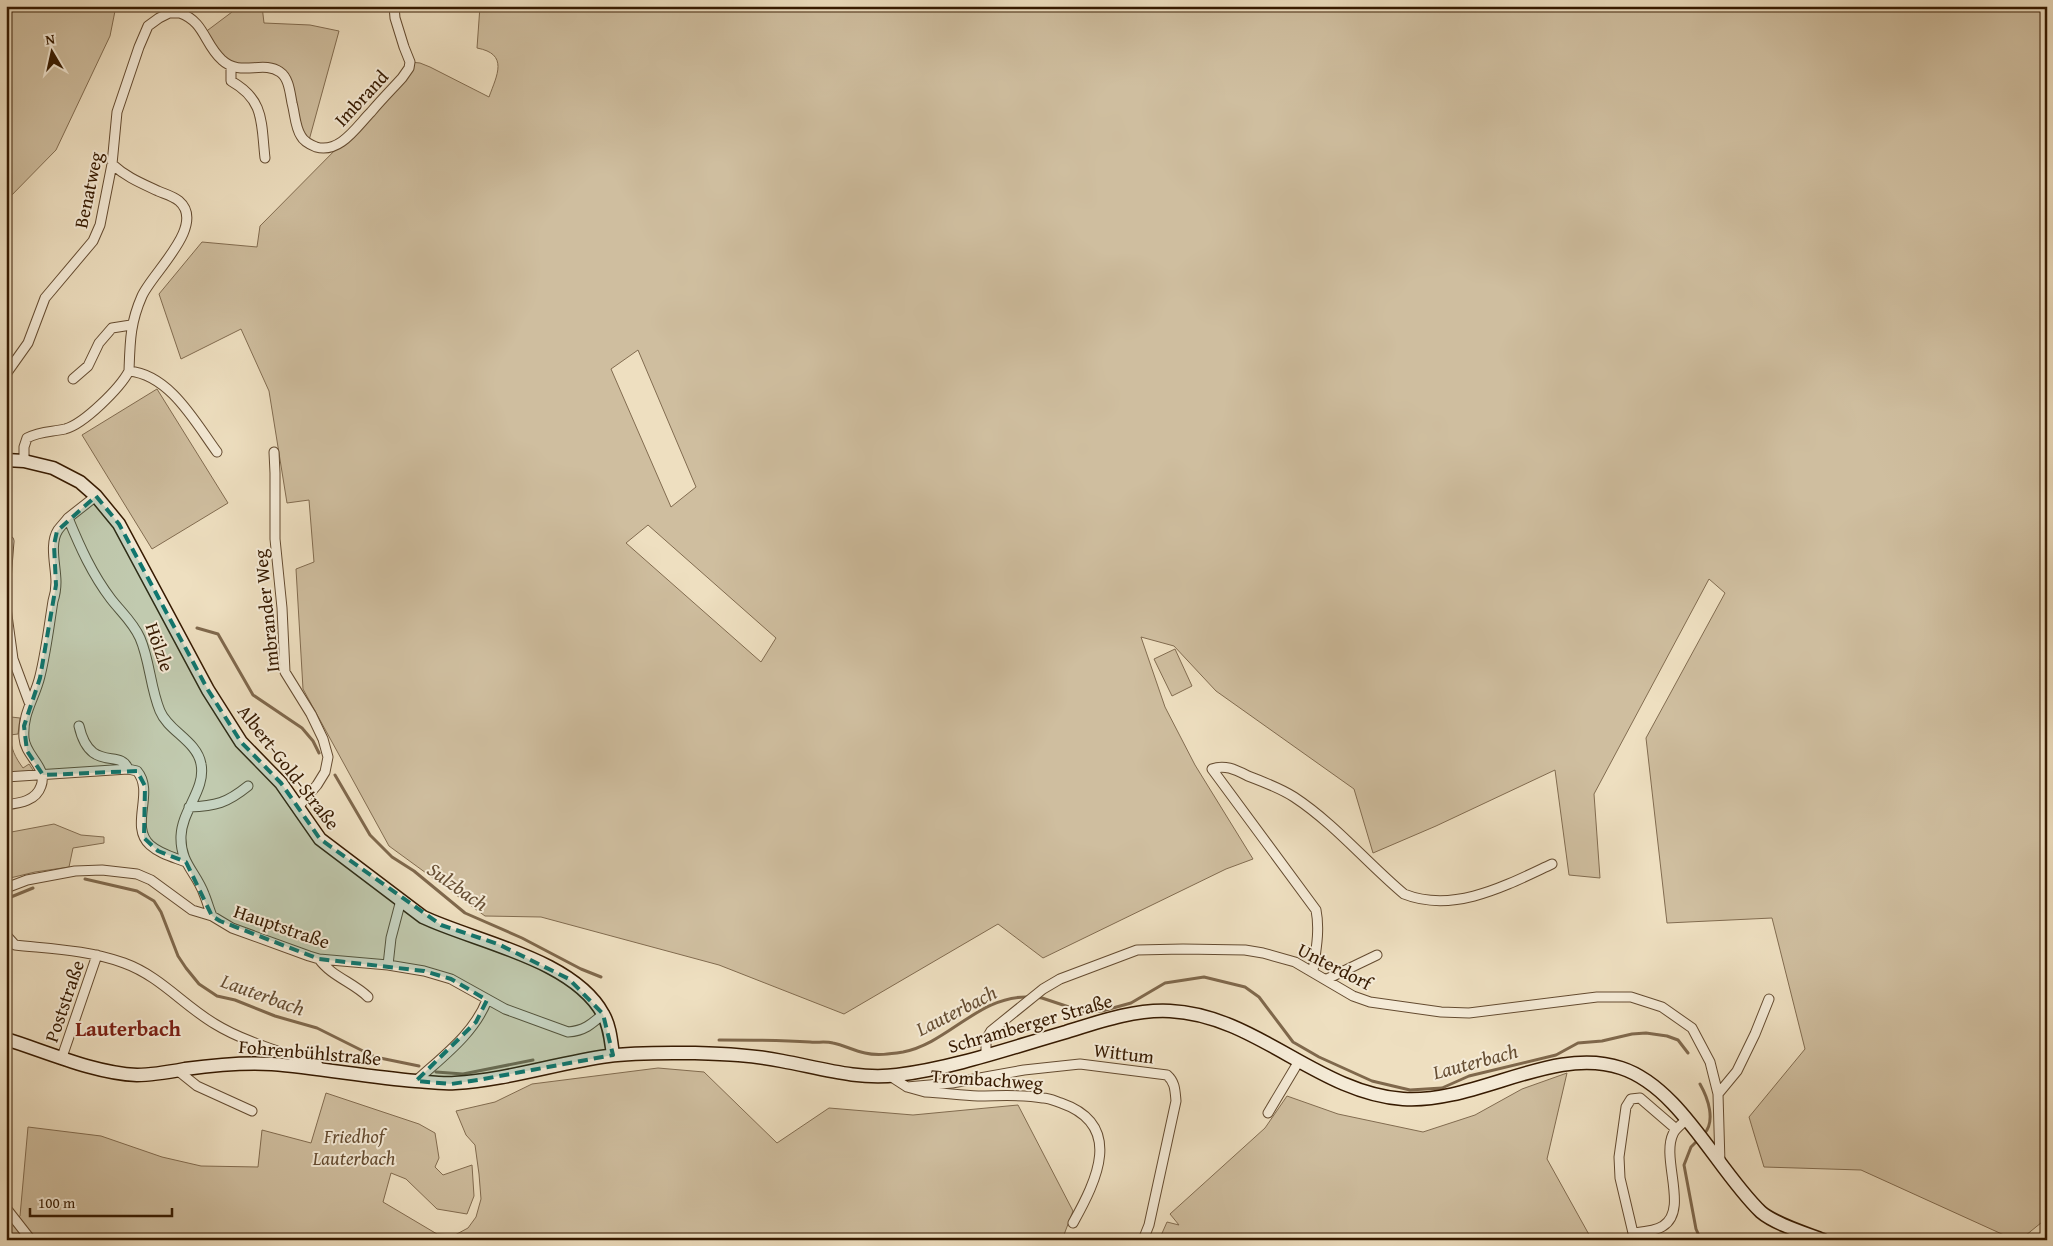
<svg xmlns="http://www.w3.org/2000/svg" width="2053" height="1246" font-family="'Gentium Book Plus',serif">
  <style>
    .green { fill: #cfbe9f; stroke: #826c50; fill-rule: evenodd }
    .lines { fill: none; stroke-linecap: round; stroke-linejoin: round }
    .stream { stroke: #7f684c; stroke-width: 3 }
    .street-casing { stroke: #644b30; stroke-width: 11 }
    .secondary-casing { stroke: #361a00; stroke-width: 15 }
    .street { stroke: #f4ead6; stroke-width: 9 }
    .secondary { stroke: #f4ead6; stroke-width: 12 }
    .marked { fill: #0f766e; fill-opacity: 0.2; stroke: #0f766e; stroke-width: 4; stroke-dasharray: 10 6; stroke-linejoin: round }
    .labels { text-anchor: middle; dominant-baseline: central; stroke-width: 4; stroke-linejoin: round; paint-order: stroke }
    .street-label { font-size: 19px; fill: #361a00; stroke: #f4ead6 }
    .park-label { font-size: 19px; font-style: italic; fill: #644b30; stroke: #f4ead6 }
    .water-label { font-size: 20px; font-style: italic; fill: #664e33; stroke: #f4ead6 }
    .quarter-label { font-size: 21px; font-weight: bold; fill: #7a1f14; stroke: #f4ead6 }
  </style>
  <rect width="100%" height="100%" fill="#eedfc0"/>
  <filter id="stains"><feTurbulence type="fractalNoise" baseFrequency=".004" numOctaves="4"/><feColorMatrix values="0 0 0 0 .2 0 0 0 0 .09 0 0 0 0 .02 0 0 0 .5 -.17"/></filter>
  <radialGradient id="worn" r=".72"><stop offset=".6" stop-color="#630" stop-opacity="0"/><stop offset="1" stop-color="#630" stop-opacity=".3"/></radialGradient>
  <path class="green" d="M6,6H116L110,36L56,150L6,201Z
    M234,6H262L264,23L310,25L339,31L308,144L301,138L281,73L231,67L204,33L232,12Z
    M480,6H2047V1218L2020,1240H2015L1861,1170L1764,1167L1749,1117L1805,1049L1772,918L1667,923L1646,738L1725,593L1709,579L1594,794L1600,878L1569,875L1555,770L1436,826L1373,853L1354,789L1216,691L1174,646L1141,637L1165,707L1195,765L1253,859L1226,869L1043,958L998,924L844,1014L719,965L541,917L485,916L389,846L303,689L296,569L314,562L309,500L287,503L269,391L241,329L181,359L159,294L202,242L257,247L260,226L347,138L410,62L420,63L430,67L489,97C497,75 509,54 477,48ZM638,350L696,487L671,507L611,369ZM648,525L776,638L761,662L626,543Z
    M157,389L228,503L152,549L82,435Z
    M1175,649L1192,686L1172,696L1154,659Z
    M11,717L20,718L18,734L10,735C11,749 15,757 23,768L29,764L33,770L29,772L6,774V718Z
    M54,824L81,835L104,837V843L73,848L69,867L35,872L6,879V833Z
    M658,1068L704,1072L777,1143L829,1108L913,1115L1018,1105L1073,1211L1062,1240H6V1230L20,1216L28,1127L101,1136L162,1157L201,1166L258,1167L262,1130L311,1143L326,1093L419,1124L435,1133L439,1158L435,1167L443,1175L472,1165L474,1196L467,1214L437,1209L406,1179L391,1173L383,1202L437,1234L455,1235L468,1228L476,1217L481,1199L479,1174L475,1145L466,1135L456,1111L495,1102L532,1084Z
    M1567,1073L1547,1159L1592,1240H1159L1167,1222L1179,1225L1170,1214L1265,1128L1287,1096L1338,1114L1423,1132L1475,1115L1522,1089Z"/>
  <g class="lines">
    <path class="stream" d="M197,628L218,634L253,695L302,728L313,741L319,753
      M335,775L370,835L392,857L414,871L465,913L522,938L581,969L601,977
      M85,879L137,891L154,901L161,912L178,956L186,968L199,984L217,996L235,1000L275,1016L317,1028L375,1057L419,1066
      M6,899L33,888
      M1035,997L1042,998L1084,1012L1102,1011L1131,1003L1165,983L1204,977L1245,987L1259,997L1293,1042L1319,1057L1372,1081L1410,1090L1442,1088L1469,1076L1556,1055L1578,1043L1602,1041L1632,1034L1646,1033L1667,1036L1678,1040L1688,1053
      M719,1040C749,1040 779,1040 810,1042C817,1043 825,1041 833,1043C844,1045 854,1051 865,1053C877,1056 890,1054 903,1052C949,1043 979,995 1029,997
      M436,1072L463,1074L533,1060
      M1700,1084C1708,1098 1716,1121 1704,1134
      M1699,1139L1691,1147L1684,1165L1696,1229L1701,1240"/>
    <defs>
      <path id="street" d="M180,13C205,22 204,44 222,60C240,77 263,60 280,72C289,78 290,93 292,103C295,114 295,127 301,136C304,142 311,145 316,147C340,154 357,126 371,112C381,100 392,89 402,78L409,68L410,62L404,47L395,18L394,6
        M231,67V81C265,100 261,123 265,158
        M112,164C126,177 141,183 158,191C165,194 173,196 179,201C207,225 152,273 142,296C130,323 130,342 129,371
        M6,374L28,343L45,298L93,241L100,225L112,164L117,112L139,47L148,26L159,18L169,13H180L181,6
        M73,379L88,366L99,343L112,328L131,325
        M274,452L275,473V539L282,608L285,672L311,714L323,739L328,757L325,772L317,785L298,807
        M24,461V447L27,438C40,431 52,432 65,429C84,424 120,388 129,371C170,375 195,422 217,452
        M96,496L68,518C80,547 92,574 111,599C121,612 133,622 140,638C150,661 150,687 160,711C168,731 197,741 201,764C206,789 182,810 181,836C180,863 196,872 204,894C207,901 209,909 212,916
        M6,580L9,541
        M6,608L13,659L29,702
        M79,726C90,774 121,748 128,769
        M6,777L128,769L137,771C155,792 129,826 150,845C160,854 173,857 186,862
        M6,805C20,803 36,801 41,786C48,767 25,756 24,738C22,713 35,698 40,676C46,652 49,626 53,601C55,595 56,589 56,582C56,566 49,544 58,530C61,526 65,522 68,518
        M189,807C216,806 227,803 248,786
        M6,888L27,880L75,871L102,870L137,874L151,880L192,910L212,916L232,928L309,956L319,959L388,965L424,971L451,979L505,1009L568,1032C584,1031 592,1024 603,1014
        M6,935L15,945C52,949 88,950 124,963C160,976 183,1005 215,1024C244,1042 286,1053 318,1065
        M319,959C331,976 354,983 368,997
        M388,965L391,938L401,900
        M1313,971C1316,950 1320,930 1316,910L1212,769C1225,764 1236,770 1248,776C1264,782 1280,788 1294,797C1335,824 1367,863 1404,894C1454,914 1507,885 1552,864
        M1327,979L1377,955
        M986,1055V1040L991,1031L1043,989L1060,979L1137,950L1183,949L1245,950L1263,953L1295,962L1353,996L1370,1002L1441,1012L1469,1013L1597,997H1631L1662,1007L1692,1028L1710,1062L1718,1094L1720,1163
        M62,1057L97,955
        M177,1070L197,1086L252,1111
        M890,1076L907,1087L925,1092C943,1093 960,1095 978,1096C1000,1096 1022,1094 1043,1098C1049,1098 1055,1101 1061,1103C1124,1125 1097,1180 1073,1223
        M416,1081C442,1057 474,1034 487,1000
        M907,1087L952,1083L1024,1070L1080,1064L1167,1075C1175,1082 1175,1090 1176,1101L1149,1225L1143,1240
        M1718,1094L1737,1071L1755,1034L1769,999
        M1268,1113L1299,1061
        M1676,1129L1640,1098L1631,1099L1626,1107L1619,1157L1620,1178L1633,1233C1642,1232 1656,1231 1663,1226C1689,1210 1661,1159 1673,1134C1675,1129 1682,1124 1686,1120
        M6,1208L31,1240
        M6,1237L10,1240"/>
      <path id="secondary" d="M6,460L24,461L53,468L80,482L96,496L119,524L208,690L241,742L281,783L320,839L423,917C476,942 573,959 603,1014C610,1026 611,1041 613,1055
        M6,1039C47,1052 94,1073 137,1075C153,1075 169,1072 185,1069C214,1065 242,1062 272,1064C320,1068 368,1077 416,1081C429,1082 442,1084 455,1083C507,1080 557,1063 608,1056C636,1052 667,1053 695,1053C724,1054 753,1055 782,1061C820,1068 858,1080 897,1075C954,1068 1010,1048 1066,1032C1098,1022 1135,1009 1170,1011C1256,1015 1318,1093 1403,1099C1476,1104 1553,1045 1621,1068C1680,1087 1717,1170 1761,1212C1775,1224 1805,1233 1823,1240"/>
    </defs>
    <use href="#street" class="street-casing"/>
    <use href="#secondary" class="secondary-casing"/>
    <use href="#street" class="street"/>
    <use href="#secondary" class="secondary"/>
  </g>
  <path class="marked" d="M96,496L119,524L208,690L241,742L281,783L320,839L441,925L498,944L569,979L603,1014L613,1055L478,1080L451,1084L416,1081L476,1022L487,1000L451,979L424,971L319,959L220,921L212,916L186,862L158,851L144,838L145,786L137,771L43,775L27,751L24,726L40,678L56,585L54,545L57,531Z"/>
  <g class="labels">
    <g class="street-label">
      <text transform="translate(361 98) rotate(-47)">Imbrand</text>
      <text transform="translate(88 190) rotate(-78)">Benatweg</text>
      <text transform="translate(266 611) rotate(-96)">Imbrander Weg</text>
      <text transform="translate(160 647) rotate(71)">Hölzle</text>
      <text transform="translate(289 767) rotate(52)">Albert-Gold-Straße</text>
      <text transform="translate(282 926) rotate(19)">Hauptstraße</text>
      <text transform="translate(1335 966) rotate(27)">Unterdorf</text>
      <text transform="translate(64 1001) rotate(-71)">Poststraße</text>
      <text transform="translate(1030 1023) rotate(-16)">Schramberger Straße</text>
      <text transform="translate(310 1052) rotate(5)">Fohrenbühlstraße</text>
      <text transform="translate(1124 1053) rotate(7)">Wittum</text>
      <text transform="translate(987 1079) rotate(4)">Trombachweg</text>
    </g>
    <g class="park-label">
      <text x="354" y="1136">Friedhof<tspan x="354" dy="22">Lauterbach</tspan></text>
    </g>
    <g class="water-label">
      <text transform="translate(458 886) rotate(35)">Sulzbach</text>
      <text transform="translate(263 994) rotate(20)">Lauterbach</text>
      <text transform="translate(956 1010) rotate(-27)">Lauterbach</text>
      <text transform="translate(1475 1061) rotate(-15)">Lauterbach</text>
    </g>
    <g class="quarter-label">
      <text x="128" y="1028">Lauterbach</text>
    </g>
  </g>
  <rect width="2053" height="1246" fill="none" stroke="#eedfc0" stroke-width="25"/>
  <rect x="8" y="8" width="2038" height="1231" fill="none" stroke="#361a00" stroke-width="2.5"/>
  <rect x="12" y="12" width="2028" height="1221" fill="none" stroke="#361a00"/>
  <g transform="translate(52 52) rotate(351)" stroke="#f4ead6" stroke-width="4" paint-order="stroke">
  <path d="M0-4L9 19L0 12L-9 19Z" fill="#361a00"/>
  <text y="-8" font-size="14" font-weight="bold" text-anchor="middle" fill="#361a00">N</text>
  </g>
  <path d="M30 1208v8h142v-8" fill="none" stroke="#361a00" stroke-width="2.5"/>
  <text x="38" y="1208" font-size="15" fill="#361a00" stroke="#f4ead6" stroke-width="4" paint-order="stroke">100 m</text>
  <rect width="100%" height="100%" filter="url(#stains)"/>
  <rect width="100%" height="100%" fill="url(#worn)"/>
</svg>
